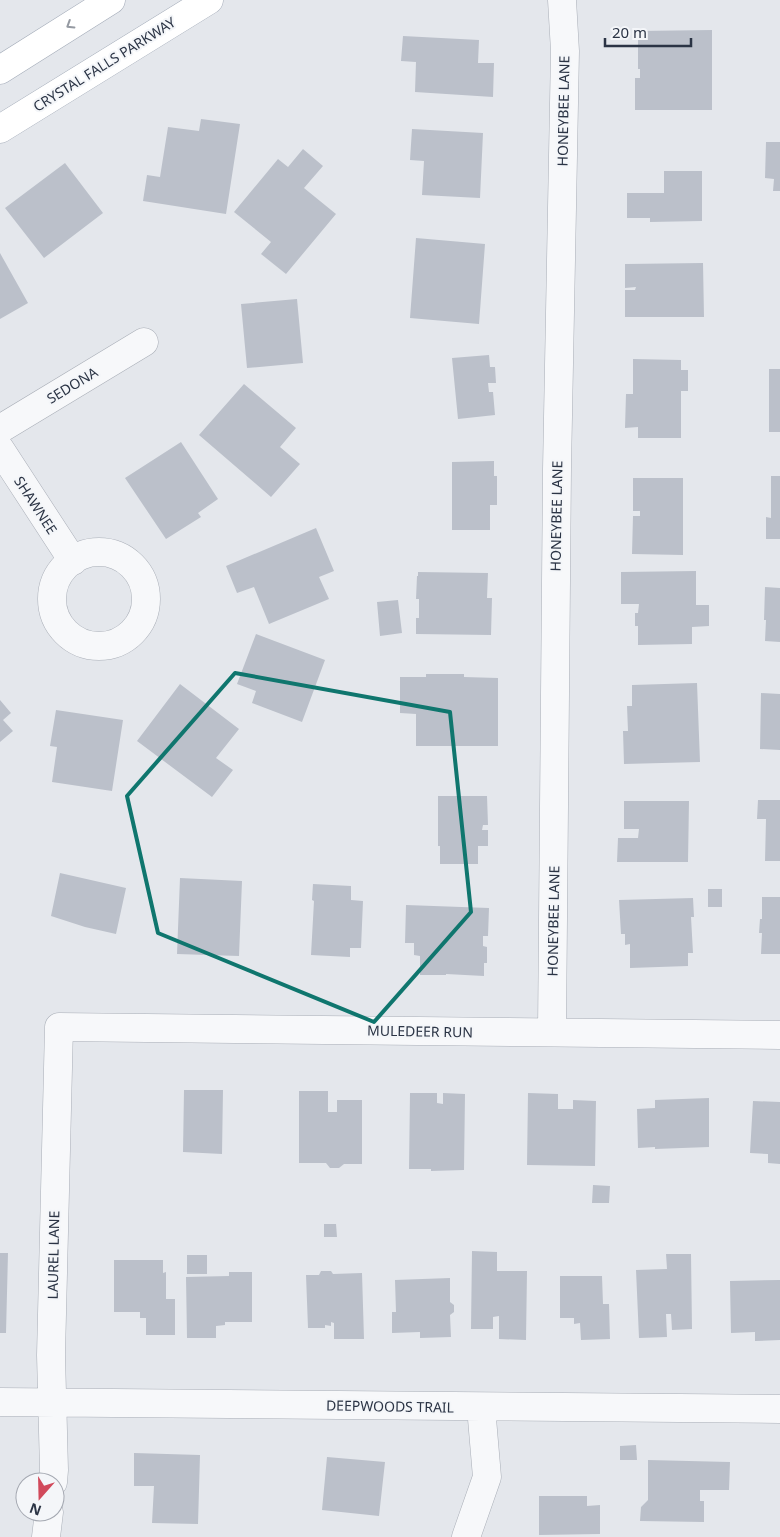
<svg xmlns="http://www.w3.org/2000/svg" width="780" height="1537" font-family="'Noto Sans',sans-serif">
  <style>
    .building { fill: #bbc0ca }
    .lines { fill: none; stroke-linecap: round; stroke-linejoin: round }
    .minor-casing { stroke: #a9aeb7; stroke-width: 29 }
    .major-casing { stroke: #a3abb8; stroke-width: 29 }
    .minor { stroke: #f7f8fa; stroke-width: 28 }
    .major { stroke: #fff; stroke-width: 28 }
    .oneway { stroke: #959aa2 }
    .marked { fill: none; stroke: #0f766e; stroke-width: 4; stroke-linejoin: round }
    .labels { text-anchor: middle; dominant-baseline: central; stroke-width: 4; stroke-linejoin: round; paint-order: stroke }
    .street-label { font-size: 14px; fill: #2b3445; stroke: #f4f6f9 }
  </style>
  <rect width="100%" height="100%" fill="#e4e7ec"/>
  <path class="building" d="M712,30V110H635V78H640V69H638V31Z
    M403,36L479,40L478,63H494L493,97L415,92L416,62L401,61Z
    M201,119L240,124L226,214L143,201L147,175L160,177L168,127L199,131Z
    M412,129L483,133L480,198L422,195L424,161L410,160Z
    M766,142H780V191H773L774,179L765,178Z
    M303,149L323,166L304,188L336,214L286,274L261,254L271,242L234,212L278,159L288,167Z
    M65,163L103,213L44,258L5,208Z
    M664,171H702V221L650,222V218H627V193H664Z
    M416,238L485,244L479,324L410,318Z
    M0,253L28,303L0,319Z
    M703,263L704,317H625V290H635L636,287L625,288V264Z
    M297,299L303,363L247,368L241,304Z
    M489,355L490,367H495L496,383H488L489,392H493L495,415L458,419L452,358Z
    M633,359L681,360V370H688V391H681V438H638V427L625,428L626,394H633Z
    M769,369H780V432H769Z
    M244,384L296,428L280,447L300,464L271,497L199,435Z
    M181,442L218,499L198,513L201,517L166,539L125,478Z
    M494,461V476H497V505H490V530H452V462Z
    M771,476H780V539H766V517L771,518Z
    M633,478H683V555L632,554L633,516H640V511H633Z
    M316,528L334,571L319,577L329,599L269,624L254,587L237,593L226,566Z
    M696,571V605H709V626L692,627V644L638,645V626H635V613H638L639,604H621V572Z
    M418,572L488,573L487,598H492L491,635L416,634V618H419V599H416L417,576H418Z
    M765,587L780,588V642L765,641L766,620H764Z
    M398,600L402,633L380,636L377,602Z
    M256,634L325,660L302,722L252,703L256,691L237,684Z
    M426,674H464V677L498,678V746H416V714L400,713V677H426Z
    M697,683L700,762L624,764L623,731H628L627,706H632V685Z
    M180,684L239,729L216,758L233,770L212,797L137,741Z
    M761,693L780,694V750L760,749Z
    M0,700L11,713L3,720L13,731L0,742Z
    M56,710L123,720L112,791L52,782L57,747L50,746Z
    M438,796H487L488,825H483L482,830H488V846H478V864H440V846H438Z
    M758,800H780V861H765L766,819H757Z
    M624,801H689L688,862H617L618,838H638L639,829H624Z
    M60,873L126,888L116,934L85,927L51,916Z
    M180,878L242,881L239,956L177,954Z
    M313,884L351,886V900L363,901L361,948H350V957L311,955L314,901L312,900Z
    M708,889H722V907H708Z
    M762,897H780V954H761L762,933H759L760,919H762Z
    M693,898L694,917H691L693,953H688V966L630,968V944L625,945V934H621L619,900Z
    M406,905L489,908L488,936H483V946L487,947V963H484V976L446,974V975H420V956L414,955V943H405Z
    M184,1090H223L222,1154L183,1152Z
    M299,1091H328V1112H337V1100H362V1164H344L339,1168H330L326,1163H299Z
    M410,1093H437V1103L443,1104V1093L465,1094L464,1170L431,1171V1169H409Z
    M528,1093L558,1094V1109H573V1100L596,1101L595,1166L527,1165Z
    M709,1098V1147L655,1149V1147L638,1148L637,1109L655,1108V1100Z
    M753,1101L780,1102V1164L768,1163V1154L750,1153Z
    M593,1185L610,1186L609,1203H592Z
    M324,1224H336L337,1237H324Z
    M472,1251L497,1252V1271H527L526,1340L499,1339V1316L493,1317V1329H471Z
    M0,1253H8L6,1333H0Z
    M666,1254H691L692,1329L672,1330L671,1314H666L667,1337L639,1338L636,1270L667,1269Z
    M187,1255H207V1274H187Z
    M114,1260H163V1273L166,1272V1299H175V1335H146V1318H140V1312H114Z
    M321,1271H331L333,1274L362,1273L364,1339H334V1323L331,1322V1326L325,1325V1328H308L306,1275H319Z
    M229,1272H252V1322H225V1325L216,1326V1338H187L186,1277L229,1276Z
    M560,1276H602L603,1304H609L610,1339L581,1340L580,1323L574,1324V1318H560Z
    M450,1278V1302L454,1305V1312L450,1315L451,1337L420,1338V1332L392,1333V1312H396L395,1280Z
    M780,1280V1340L755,1341V1332L731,1333L730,1281Z
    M636,1445L637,1460H620V1446Z
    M134,1453L200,1455L198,1524L152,1523L154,1486H134Z
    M327,1457L385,1462L379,1516L322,1510Z
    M648,1460L730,1462L729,1490H700V1501H704V1522L640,1521L641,1507L648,1500Z
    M539,1496H587V1506L600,1505V1534L539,1535Z"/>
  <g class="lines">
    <defs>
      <path id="minor" d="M0,429L144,342
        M0,449L73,561
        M52 599a47 47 0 1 1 94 0a47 47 0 1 1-94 0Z
        M552,1032L557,469L565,51L562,0
        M0,1402L780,1409
        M53,1482L54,1470L51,1355L59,1027L780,1035
        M46,1537L49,1512
        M466,1537L487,1477L481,1407"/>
      <path id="major" d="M0,70L111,0
        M0,129L209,0"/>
    </defs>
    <use href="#minor" class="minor-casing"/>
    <use href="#major" class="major-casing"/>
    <use href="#minor" class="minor"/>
    <use href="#major" class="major"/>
  </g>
  <defs><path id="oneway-chevron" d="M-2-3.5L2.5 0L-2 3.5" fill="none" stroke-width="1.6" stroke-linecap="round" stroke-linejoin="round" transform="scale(1.25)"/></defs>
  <use class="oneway" href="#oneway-chevron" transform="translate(70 25) rotate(148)"/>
  <path class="marked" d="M235,673L450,712L471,912L374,1022L158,933L127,796Z"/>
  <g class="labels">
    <g class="street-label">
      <text transform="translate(104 64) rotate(-32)">CRYSTAL FALLS PARKWAY</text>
      <text transform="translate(563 111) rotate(-89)">HONEYBEE LANE</text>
      <text transform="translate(72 385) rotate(-31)">SEDONA</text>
      <text transform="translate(36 505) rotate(57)">SHAWNEE</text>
      <text transform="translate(556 516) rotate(-89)">HONEYBEE LANE</text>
      <text transform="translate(553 921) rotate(-89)">HONEYBEE LANE</text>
      <text transform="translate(420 1031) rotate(1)">MULEDEER RUN</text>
      <text transform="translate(53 1255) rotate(-89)">LAUREL LANE</text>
      <text transform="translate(390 1406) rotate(1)">DEEPWOODS TRAIL</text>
    </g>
  </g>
  <g transform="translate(40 1497) rotate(200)"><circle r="24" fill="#f4f6f9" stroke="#a4a8b1"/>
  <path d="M0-4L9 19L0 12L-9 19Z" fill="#d1495b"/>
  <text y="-8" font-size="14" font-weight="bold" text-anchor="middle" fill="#2b3445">N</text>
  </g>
  <path d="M605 38v8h86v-8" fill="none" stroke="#2b3445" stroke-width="2.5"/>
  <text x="612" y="38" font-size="15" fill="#2b3445" stroke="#f4f6f9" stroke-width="4" paint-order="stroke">20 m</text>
</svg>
